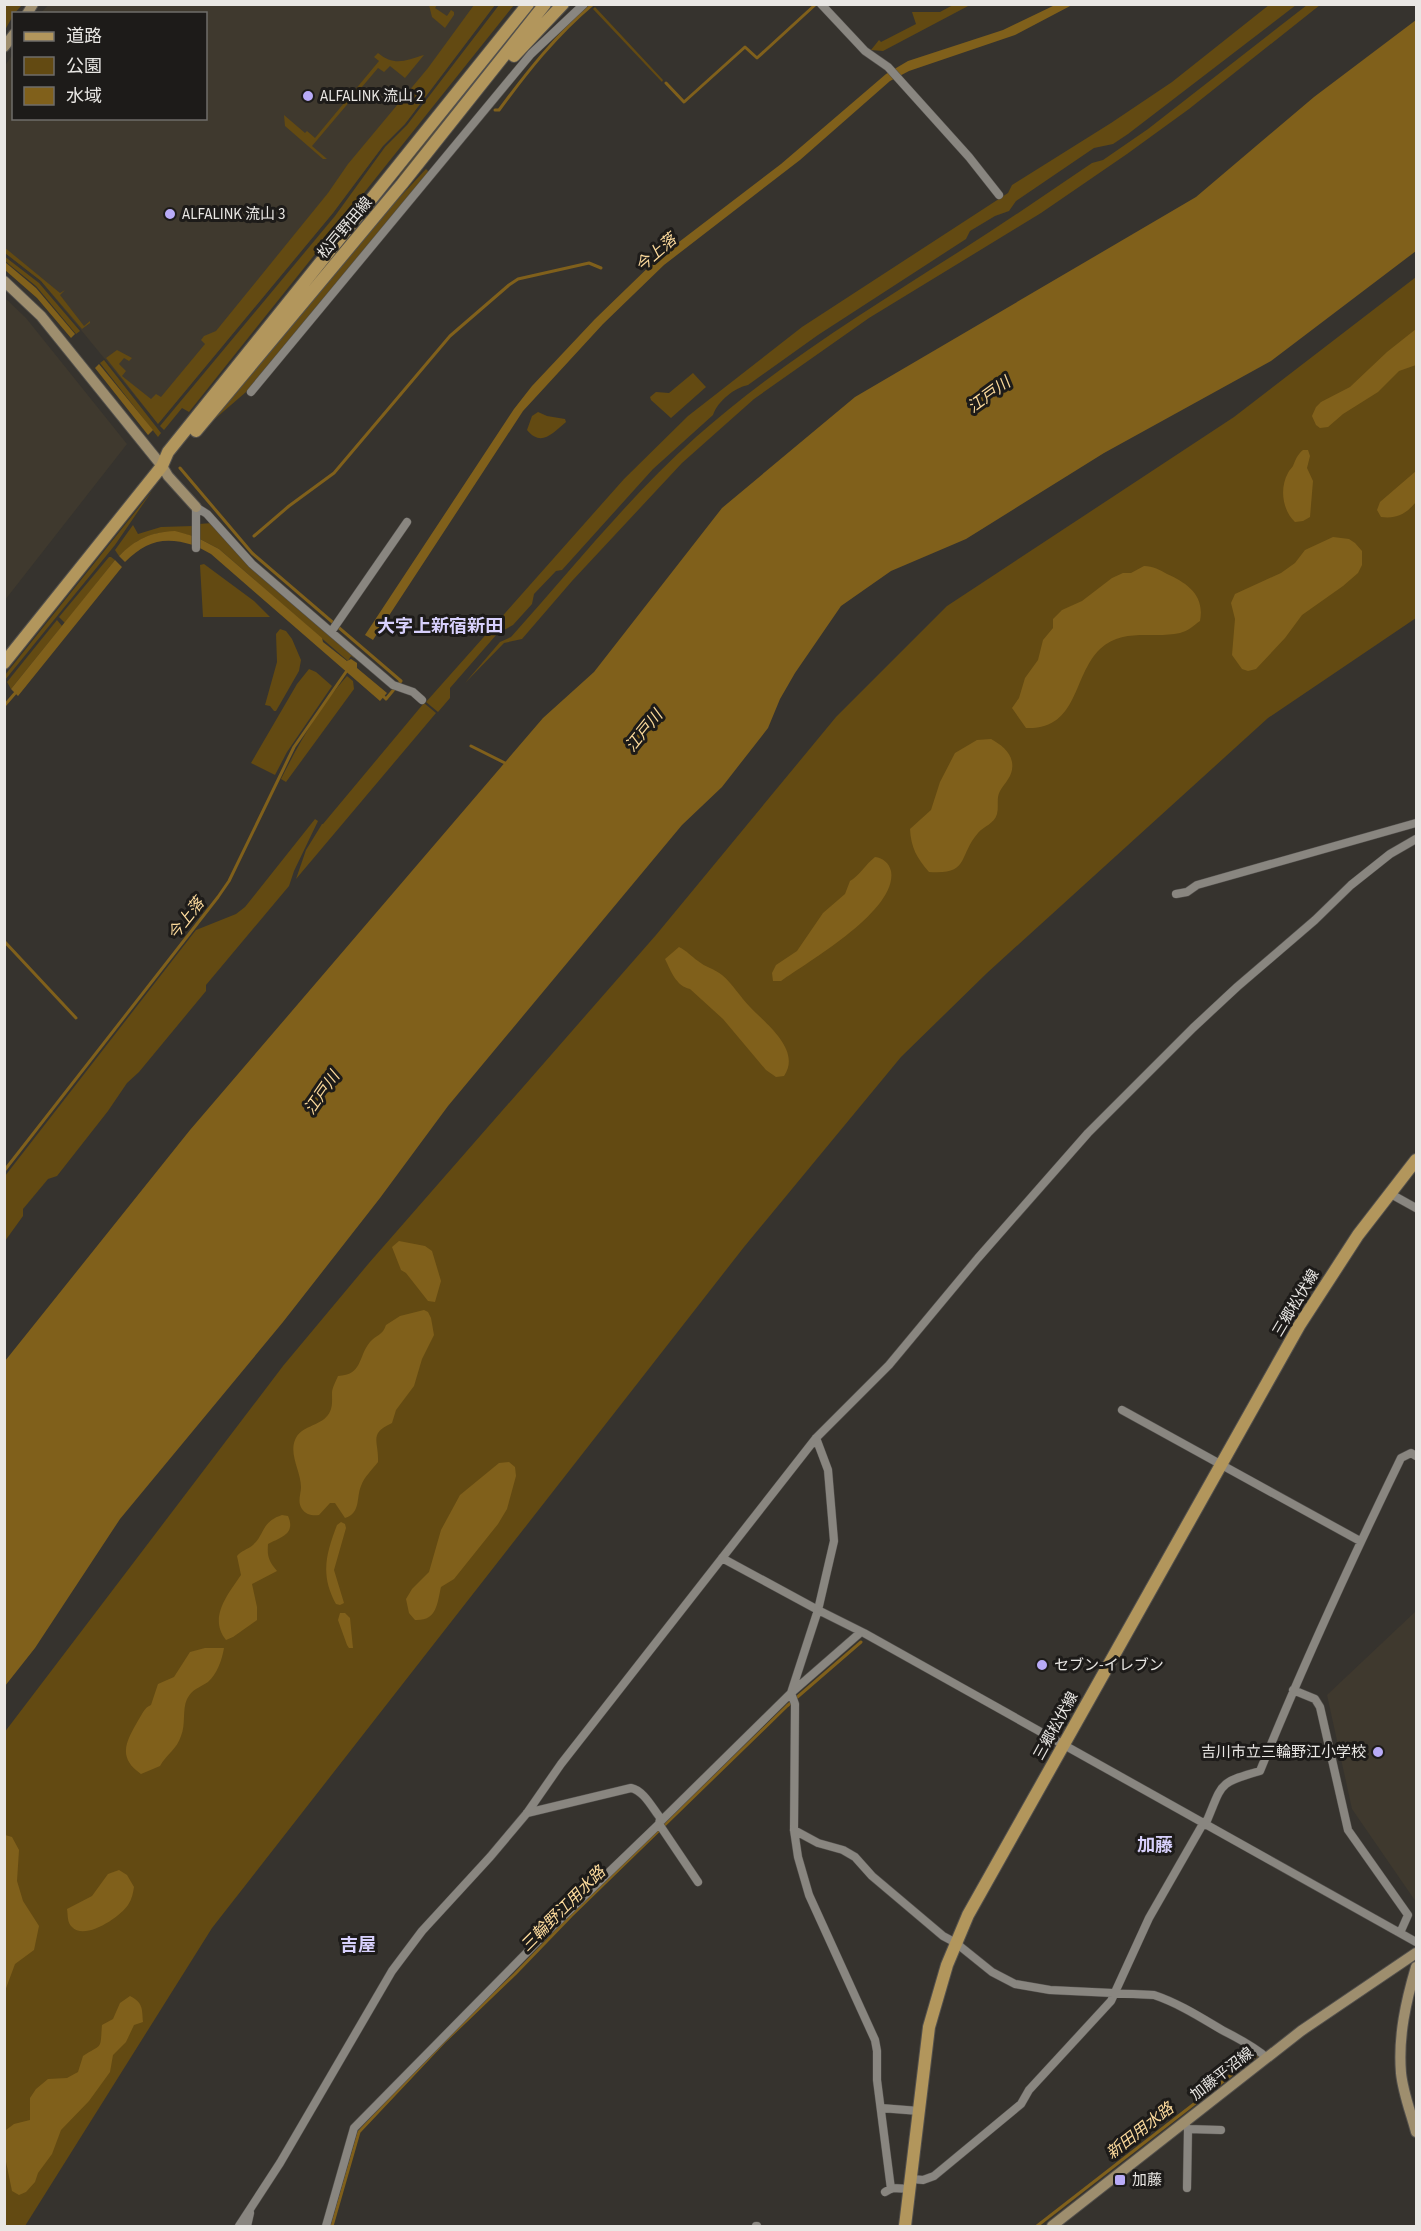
<svg xmlns="http://www.w3.org/2000/svg" width="1421" height="2231" font-family="'Source Sans 3','Noto Sans JP',sans-serif">
  <style>
    .built { fill: #3f392e }
    .green { fill: #634a12 }
    .water { fill: #80601b }
    .lines { fill: none; stroke-linecap: round; stroke-linejoin: round }
    .stream { stroke: #80601b; stroke-width: 3 }
    .street-casing { stroke: #53504c; stroke-width: 9 }
    .secondary-casing { stroke: #53504c; stroke-width: 12 }
    .primary-casing { stroke: #53504c; stroke-width: 14 }
    .street { stroke: #898680; stroke-width: 8 }
    .secondary { stroke: #9e8e6e; stroke-width: 10 }
    .primary { stroke: #b2965c; stroke-width: 12 }
    .poi-dot { fill: #b9abf7; stroke: #1d1b19; stroke-width: 2 }
    .labels { text-anchor: middle; dominant-baseline: central; stroke-width: 6; stroke-linejoin: round; paint-order: stroke }
    .poi-label { font-size: 15px; fill: #e9e7e4; stroke: #1d1b19; text-anchor: start }
    .street-label { font-size: 15px; fill: #e9e7e4; stroke: #1d1b19 }
    .water-label { font-size: 16px; font-style: italic; fill: #fbd99b; stroke: #1d1b19 }
    .quarter-label { font-size: 18px; font-weight: bold; fill: #d7d0fc; stroke: #1d1b19 }
  </style>
  <rect width="100%" height="100%" fill="#36332e"/>
  <path class="built" d="M48,5H495L405,124L383,146L333,213L158,424L41,281L5,253L4,67L13,54L14,118H206V14L41,13Z
    M5,298L26,318L127,444L5,600Z
    M1416,1611V1902L1352,1809L1327,1695Z"/>
  <path class="green" d="M5,4L22,5L14,14L5,30Z
    M429,5H437L435,8L447,16L451,10L454,12V15L445,28L432,17Z
    M474,5H495L405,124L383,146L333,213L158,424L106,358L117,350L132,358L129,361L124,358L119,364L126,371L122,376L151,399L156,394L161,397L205,344L201,340L204,336L216,331L328,193L348,164L428,68Z
    M499,5H514L189,412L182,408L164,430L160,426L335,216L385,147L407,125Z
    M535,5H537L401,176H399Z
    M953,5H970L883,51L871,50L879,40L881,42L916,24L912,12H940Z
    M1269,5H1296L1128,134L1113,144L1094,148L1016,201L1009,211L995,216L970,231L966,239L818,335L748,385C734,388 718,401 713,415L653,469L562,570L556,571L534,594L532,604L513,625L497,634L450,688V698L438,712L426,702L624,479L688,416L802,327L1008,193L1012,185L1111,123L1172,82Z
    M1307,5H1320L1189,109L1127,154L1041,213L869,318L754,399L682,463L572,581L522,639L504,643L465,683L500,642L511,637C572,569 629,497 696,437C777,365 869,309 960,251C1004,223 1048,193 1092,163L1103,160L1148,129Z
    M595,7L663,80L662,82L593,9Z
    M378,53C395,67 406,60 424,55L405,78L390,66L384,72L378,68L312,146L327,159H323L285,126L284,115L305,133L307,131L315,138L379,61L374,57Z
    M426,169L429,172L246,392L209,424L208,423L387,211Z
    M4,247L60,293L65,290L60,295L84,326L90,321V323L82,329L41,281L5,253Z
    M4,256L39,283L80,331L76,334L36,286L5,261Z
    M1416,277V618L1268,718L987,973L901,1057L744,1247L212,1928L25,2226H4V1733L283,1366L369,1263L656,935L836,717L947,606L1234,417Z
    M104,360L161,433L158,437L100,363Z
    M693,373L706,387L671,418L651,400L650,397L656,392L669,393Z
    M538,412L547,416L565,419L566,422C552,434 541,447 527,430L532,416Z
    M152,491L115,545L5,680V675Z
    M212,523L356,656L354,658L351,656L348,661L219,549L198,538L199,524Z
    M133,525L138,534L161,527L193,526V536C161,527 142,534 119,556L115,550Z
    M109,557H111L115,560L65,623L59,617Z
    M204,564L254,601L270,617H203L200,565Z
    M57,620L62,626L11,689L7,682Z
    M280,629L286,631L292,639L301,660L299,671L276,711H274L270,706L265,705L277,662L276,634Z
    M309,669L316,672L332,686L287,752L275,775L251,763L297,684Z
    M347,676L353,681L354,689L286,782L281,779C299,743 320,706 347,676Z
    M424,703L436,713L296,879L306,850L322,824H323Z
    M315,819L318,821L294,871L289,886L206,985V991L139,1072L127,1083L108,1111L57,1176L48,1179L23,1209V1216L5,1241V1176L196,930L236,914L245,907Z"/>
  <path class="water" d="M1055,5H1072L1015,35L909,71L890,81L800,160L664,265L603,324L523,411L373,640L365,635L514,409L532,386L595,319L658,258L781,164L886,74L908,61L1003,30Z
    M1416,20V251L1271,361L1104,453L966,539L891,571L841,606L795,673L780,699L768,728L722,787L682,825L448,1106L380,1198L283,1322L120,1519L35,1648L5,1686V1361L190,1130L543,718L594,672L722,508L855,397L1196,197L1314,97Z
    M5,262L36,288L75,334L71,338L37,298L5,270Z
    M1416,329V365L1399,371L1378,392L1343,414L1328,427L1320,428L1316,425L1312,416L1316,407L1321,402L1350,387L1387,352Z
    M99,364L153,430L148,435L95,368Z
    M1303,450H1308L1310,456L1307,468L1313,481L1310,517L1303,521L1295,522C1283,511 1279,489 1288,473C1289,470 1292,468 1293,466C1296,459 1297,455 1303,450Z
    M1416,471V502C1406,514 1397,519 1381,517L1377,510L1380,502Z
    M175,531L193,536V545C164,536 146,541 125,562L119,556C136,539 151,532 175,531Z
    M1333,537L1349,539L1355,543L1362,551V565L1358,573L1343,586L1302,615L1285,638L1256,669L1248,671L1242,669L1232,655L1235,619L1231,603L1235,594L1281,573L1295,563L1305,550Z
    M198,538L219,549L322,638L323,642L347,661L351,659L357,663V668L387,693L380,701L211,554L198,547Z
    M115,560L122,567L18,696L11,689Z
    M1144,566C1153,566 1160,570 1167,574C1187,583 1205,595 1200,621C1193,626 1188,631 1180,633C1153,639 1123,627 1100,649C1072,676 1079,730 1026,728L1012,708L1019,698L1025,678L1038,660L1043,640L1053,628V619L1062,610L1082,601L1112,578L1123,573H1131Z
    M991,739C1000,744 1010,751 1012,762C1014,775 1006,781 1000,791C996,798 999,806 997,814C994,824 984,826 978,833C958,856 970,875 929,872C917,858 911,848 910,829L931,810L940,782L955,753L977,740Z
    M875,857C883,858 889,863 891,871C898,910 809,961 781,981H773L772,973L776,965L797,951L823,913L845,894L850,881C857,878 867,863 875,857Z
    M679,947C687,951 691,956 698,961C705,967 715,969 722,975C733,984 740,997 750,1007C765,1023 802,1050 784,1076L776,1077L766,1070L723,1019L690,989C676,986 671,971 665,959Z
    M399,1241L425,1246L432,1251L441,1281L435,1302L428,1301L406,1273L401,1270L392,1247Z
    M424,1310L428,1312L431,1318L434,1335L422,1359L414,1386L396,1410L392,1423C368,1434 379,1441 378,1462C372,1470 364,1477 361,1486C356,1498 361,1513 345,1518L335,1503H330L319,1515C313,1516 306,1515 302,1509C297,1502 301,1494 301,1487C301,1472 289,1455 295,1440C301,1425 319,1427 328,1415C333,1408 332,1401 332,1393C332,1388 336,1381 338,1376C363,1375 358,1356 370,1342C376,1335 383,1335 386,1325L400,1316Z
    M509,1462L515,1467L516,1476L507,1509L498,1524L454,1579L441,1587C437,1604 437,1621 415,1620L409,1613L406,1599L412,1589L429,1572L441,1530L460,1495L499,1463Z
    M282,1515L288,1516C296,1534 281,1537 268,1544C267,1557 269,1561 277,1571L252,1584L257,1607V1620L233,1637L226,1640C208,1618 228,1594 241,1575L237,1556C242,1550 247,1550 253,1545C265,1534 261,1522 282,1515Z
    M341,1522L345,1524L346,1528L334,1570L344,1603L340,1605L336,1604C320,1575 326,1554 337,1525Z
    M340,1613H345L350,1618L353,1648H349L347,1645L338,1620Z
    M205,1648H224C222,1660 217,1674 208,1682C199,1688 192,1689 187,1699C182,1710 186,1724 181,1736C177,1749 166,1755 160,1766L141,1774C116,1757 127,1740 139,1719C143,1713 144,1708 151,1705L158,1684L174,1677L190,1652Z
    M5,1835L12,1837L19,1850L17,1881L23,1901L39,1926L34,1950L15,1964L5,1991Z
    M119,1870L127,1875L134,1887C133,1893 132,1899 128,1905C120,1917 85,1941 72,1927C67,1923 68,1915 67,1909L92,1896L108,1874Z
    M130,1996C143,2003 142,2008 143,2022L134,2025L126,2042L113,2055L110,2072L89,2101L61,2130L52,2154L38,2173L35,2182L26,2192L19,2195L12,2191L5,2157L6,2130L14,2124L30,2120V2098L36,2089L48,2079L67,2078L78,2072L83,2056C103,2043 100,2051 102,2025L113,2019L120,2003Z"/>
  <g class="lines">
    <path class="stream" d="M666,83L684,102L745,47L757,58L816,4
      M495,110H499C527,72 556,35 593,4
      M180,468L252,553L401,681L386,699L382,695
      M254,536L289,506L334,473L450,336L509,285L518,279L589,263L601,268
      M4,706L17,691
      M471,746L507,764
      M4,941L76,1018
      M4,1171L218,897L229,881L294,747L348,669
      M332,2226L359,2132L444,2042L515,1974L571,1916L787,1706L861,1642
      M1037,2226L1257,2055"/>
    <defs>
      <path id="street" d="M821,4L865,51L888,67L969,157L999,195
        M251,392L531,54L584,4
        M196,507L207,514L252,564L331,632L393,685L413,692L422,700
        M196,507V548
        M331,632L407,522
        M1176,894L1187,892L1197,885L1416,823
        M1389,1193L1416,1208
        M1122,1410L1360,1541
        M816,1438L828,1470L834,1541L818,1610L791,1693L795,1704L794,1830L798,1857L809,1895L875,2040L877,2051V2080L891,2189
        M722,1558L818,1610L864,1633L1416,1942
        M1293,1690L1315,1699L1320,1707L1348,1830L1408,1915L1400,1933
        M527,1813L631,1788C645,1791 653,1810 662,1820L791,1693L861,1632
        M1206,1823C1223,1783 1217,1783 1260,1771C1303,1665 1351,1561 1401,1458L1411,1453L1416,1456
        M659,1824L698,1882
        M794,1830L818,1843L843,1850L855,1857L872,1876L943,1936L956,1943L992,1972L1015,1984L1050,1990L1154,1995C1178,2003 1200,2017 1222,2030C1237,2038 1254,2046 1267,2058
        M881,2108L919,2111
        M1184,2123L1188,2129L1187,2188
        M1188,2129L1221,2130
        M912,2179L923,2180L934,2176L1021,2104L1029,2090L1111,2001L1149,1918L1204,1822
        M885,2192L892,2188L911,2189
        M239,2226L280,2163L392,1971L422,1931L490,1857L527,1813L561,1764L816,1438L889,1365L978,1258L1088,1133L1193,1028L1237,987L1315,920L1351,885L1390,854L1416,839
        M247,2226L250,2213
        M326,2226L354,2128L550,1929L659,1824L660,1819
        M756,2226H757"/>
      <path id="secondary" d="M27,14L33,4
        M4,47L14,34
        M4,281L41,316L162,466L168,476L196,507
        M1416,1967C1406,2001 1398,2036 1401,2073C1403,2093 1411,2113 1416,2132
        M1052,2226L1301,2031L1416,1953"/>
      <path id="primary" d="M514,56L563,4
        M196,431L402,184L545,4
        M4,663L162,466L168,452L528,4
        M905,2226L929,2027L947,1965L968,1915L1299,1326L1358,1235L1416,1160"/>
    </defs>
    <use href="#street" class="street-casing"/>
    <use href="#secondary" class="secondary-casing"/>
    <use href="#primary" class="primary-casing"/>
    <use href="#street" class="street"/>
    <use href="#secondary" class="secondary"/>
    <use href="#primary" class="primary"/>
  </g>
  <g class="poi-dot">
    <circle cx="308" cy="96" r="6"/>
    <circle cx="170" cy="214" r="6"/>
    <circle cx="1042" cy="1665" r="6"/>
    <circle cx="1378" cy="1752" r="6"/>
    <rect x="1114" y="2174" width="12" height="12" rx="3"/>
  </g>
  <g class="labels">
    <g class="poi-label">
      <text x="320" y="96">ALFALINK 流山 2</text>
      <text x="182" y="214">ALFALINK 流山 3</text>
      <text x="1054" y="1665">セブン-イレブン</text>
      <text x="1366" y="1752" text-anchor="end">吉川市立三輪野江小学校</text>
      <text x="1132" y="2180">加藤</text>
    </g>
    <g class="street-label">
      <text transform="translate(345 228) rotate(-50)">松戸野田線</text>
      <text transform="translate(1296 1303) rotate(-59)">三郷松伏線</text>
      <text transform="translate(1056 1726) rotate(-61)">三郷松伏線</text>
      <text transform="translate(1222 2074) rotate(-38)">加藤平沼線</text>
    </g>
    <g class="water-label">
      <text transform="translate(656 253) rotate(-41)">今上落</text>
      <text transform="translate(989 395) rotate(-36)">江戸川</text>
      <text transform="translate(644 731) rotate(-51)">江戸川</text>
      <text transform="translate(186 919) rotate(-52)">今上落</text>
      <text transform="translate(322 1093) rotate(-55)">江戸川</text>
      <text transform="translate(563 1909) rotate(-45)">三輪野江用水路</text>
      <text transform="translate(1140 2131) rotate(-38)">新田用水路</text>
    </g>
    <g class="quarter-label">
      <text x="440" y="626">大字上新宿新田</text>
      <text x="1155" y="1845">加藤</text>
      <text x="358" y="1945">吉屋</text>
    </g>
  </g>
  <rect width="1421" height="2231" fill="none" stroke="#e9e7e4" stroke-width="12"/>
  <rect x="12" y="12" width="195" height="108" fill="#1d1b19" stroke="#6f6d6a" stroke-width="1.5"/>
  <rect x="24" y="32" width="30" height="9" fill="#b2965c" stroke="#6f6d6a" stroke-width="1.5"/>
  <text x="66" y="42" font-size="18" fill="#e9e7e4">道路</text>
  <rect x="24" y="57" width="30" height="18" fill="#634a12" stroke="#6f6d6a" stroke-width="1.5"/>
  <text x="66" y="72" font-size="18" fill="#e9e7e4">公園</text>
  <rect x="24" y="87" width="30" height="18" fill="#80601b" stroke="#6f6d6a" stroke-width="1.5"/>
  <text x="66" y="102" font-size="18" fill="#e9e7e4">水域</text>
</svg>
